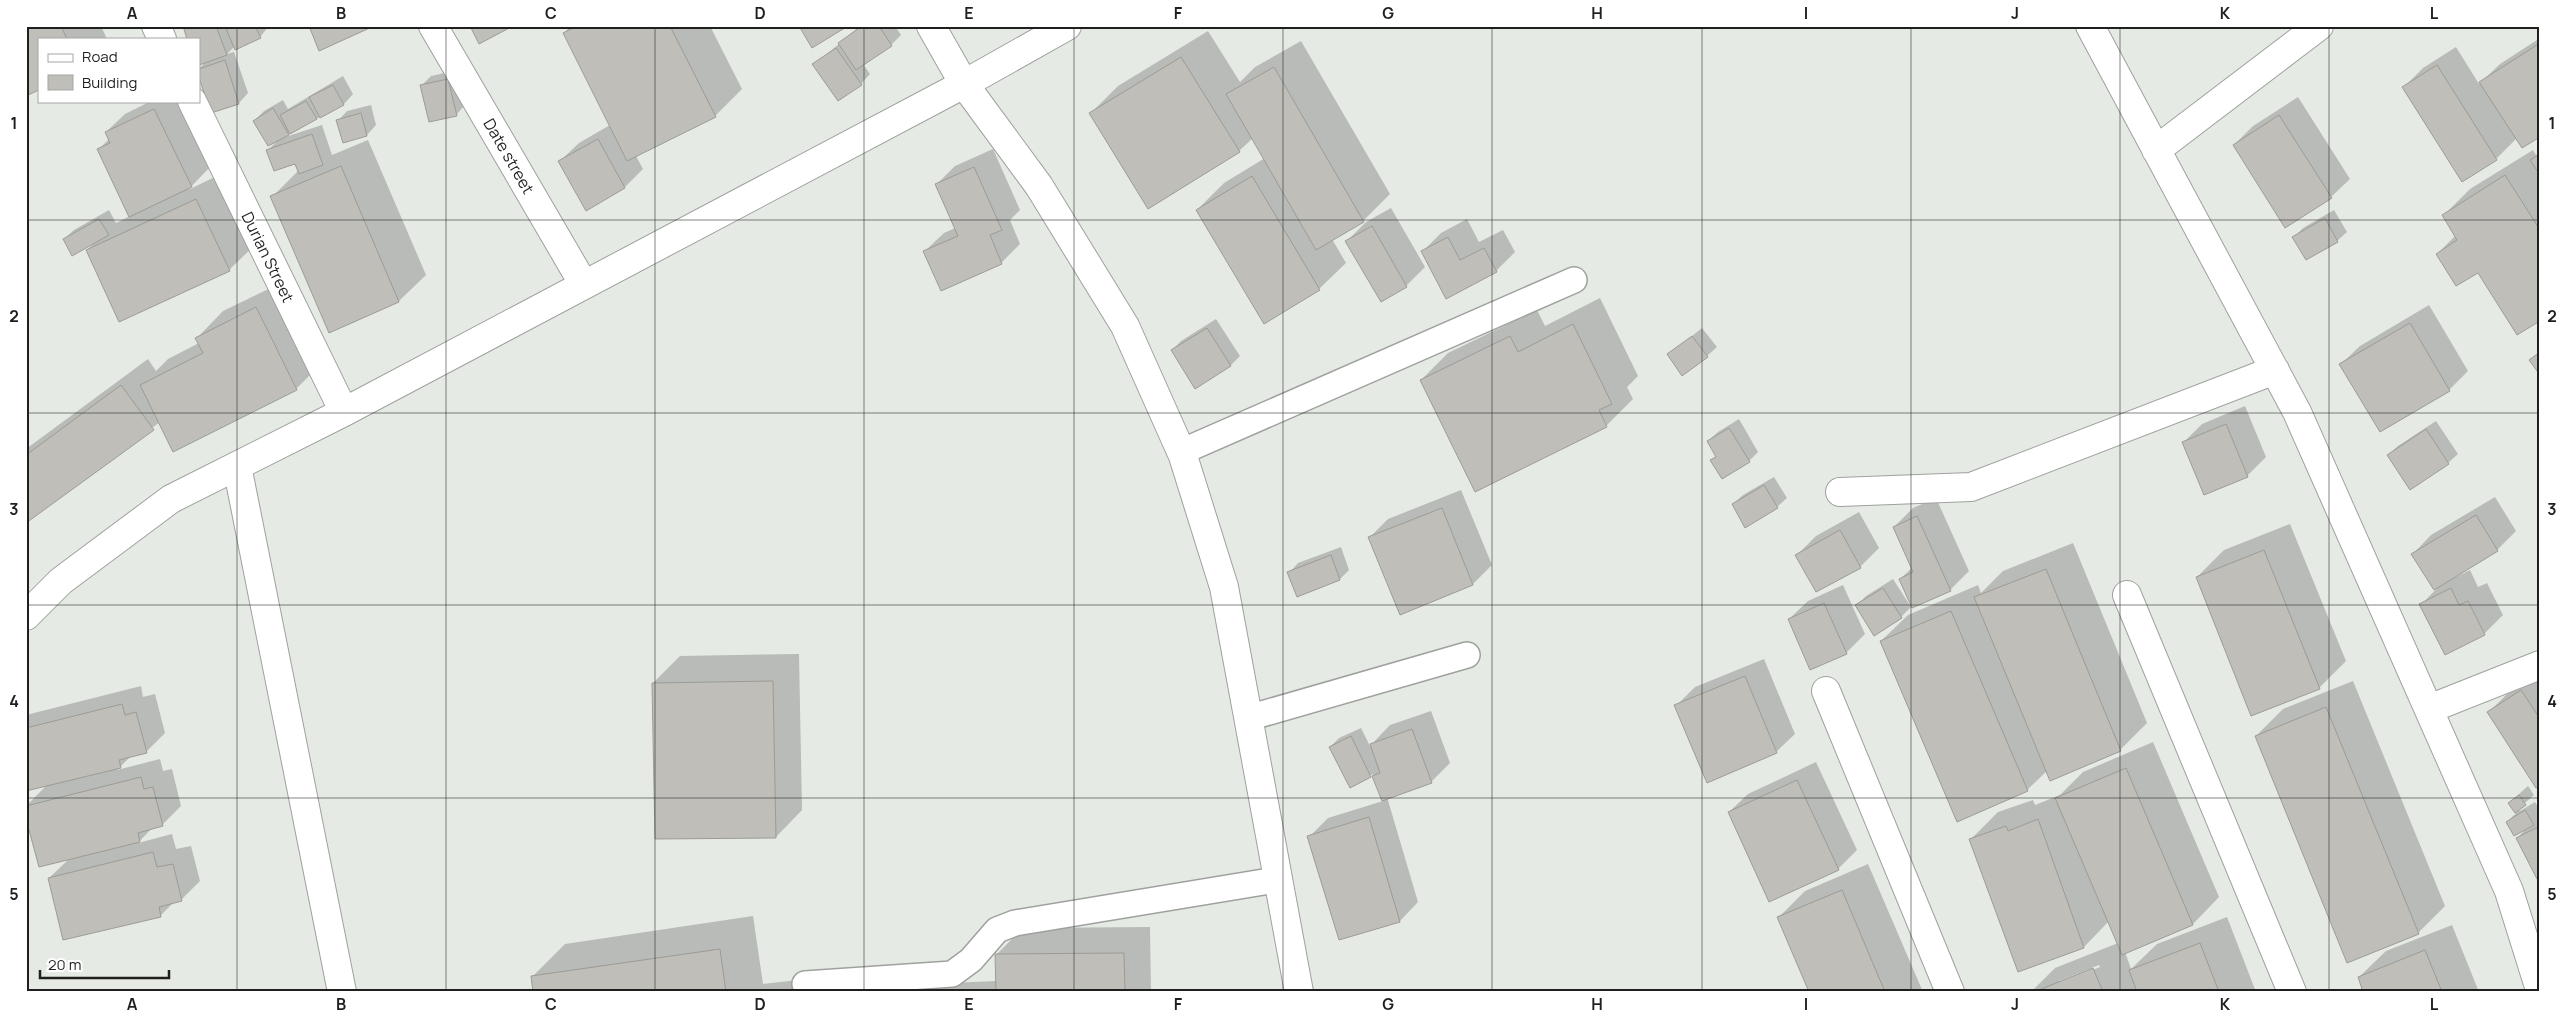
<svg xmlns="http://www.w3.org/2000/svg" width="2566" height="1018" font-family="Manrope,sans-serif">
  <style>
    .shadow { fill: #0003; fill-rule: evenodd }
    .building { fill: #bfbeb9; stroke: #9c9b96 }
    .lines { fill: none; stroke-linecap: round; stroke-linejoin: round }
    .service-casing { stroke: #9ea19d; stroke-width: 28 }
    .minor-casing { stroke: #9ea19d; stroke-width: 30 }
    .service { stroke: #fff; stroke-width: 25 }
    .minor { stroke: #fff; stroke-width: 28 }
    .grid { fill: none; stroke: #1f201e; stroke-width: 1; stroke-opacity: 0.55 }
    .labels { text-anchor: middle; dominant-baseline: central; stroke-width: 4; stroke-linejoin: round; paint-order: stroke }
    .street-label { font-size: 16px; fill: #1f201e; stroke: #fff }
    .neatline { fill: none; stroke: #1f201e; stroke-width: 2 }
    .grid-label { font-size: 16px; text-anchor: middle; font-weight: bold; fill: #1f201e }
  </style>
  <rect width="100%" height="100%" fill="#e6eae5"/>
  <path class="shadow" d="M26,26H101L107,39H39Z
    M185,26H269L260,37L235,46L227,54L234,52L248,93L239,103L212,112L199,74V69L206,61L199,64V39Z
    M571,26H710L742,89L715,116L636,156L643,169L625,187L560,161L579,143L610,125L564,33Z
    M860,26H895L901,35L891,45L863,64L870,74L861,84L814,65Z
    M1208,31L1240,82L1255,67L1301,41L1390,194L1363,221L1332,239L1346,263L1319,289L1197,210L1224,183L1265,158L1253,138L1239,151L1091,113L1118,86Z
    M2540,38V135L2517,138L2496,159L2404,87L2423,68L2456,47L2479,84L2500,64Z
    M458,70L465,105L456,115L422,85L431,76Z
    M343,76L353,94L344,104L279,139L322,125L332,155L368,140L426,275L399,301L272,197L299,170L296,162L268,150L277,141L254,121L264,111L283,100L288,109Z
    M2298,97L2350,179L2331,197L2234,145L2253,126Z
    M151,101H178L210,167L188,190L223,173L256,244L229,270L87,250L94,243L64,239L74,230L109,210L116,223L130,216L98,150L109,139L106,132L125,114Z
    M371,105L376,125L367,135L338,121L347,111Z
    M993,149L1020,210L1010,220L1020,244L1001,263L925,251L944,233L955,228L936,185L955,166Z
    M2533,150L2536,155L2540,152V320L2478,271L2437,254L2456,235L2443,216L2470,189Z
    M1391,208L1425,267L1406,286L1347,241L1366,222Z
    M2334,210L2347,232L2337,241L2294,237L2303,228Z
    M1467,219L1479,242L1503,230L1515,252L1496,271L1422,252L1441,233Z
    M283,282L323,362L296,389L160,422L27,521L29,524L26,526V449L148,359L156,371L168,359L199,343L197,338L223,311Z
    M1600,298L1638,376L1627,387L1633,399L1606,426L1476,490L1421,380L1448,353L1537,310L1545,326Z
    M2429,305L2468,371L2449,390L2341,364L2360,346Z
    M1216,319L1240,356L1231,365L1195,388L1172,350L1181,341Z
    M1702,328L1717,347L1707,356L1668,355Z
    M2245,406L2266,457L2247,476L2184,442L2202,424Z
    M1739,419L1758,452L1749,461H1712L1717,455L1708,441L1718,432Z
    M2436,421L2458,454L2448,463L2388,455L2398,446Z
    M1774,477L1787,498L1777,507L1733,504L1743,495Z
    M1461,490L1492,565L1473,584L1400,614L1369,538L1388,519Z
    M2495,497L2516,531L2497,550L2453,576L2454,578L2470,570L2478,587L2487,583L2503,615L2484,634L2446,653L2421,605L2439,586L2413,554L2431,535Z
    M1936,498L1969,571L1950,590L1913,607L1900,579L1913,567L1894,527L1913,508Z
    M1859,512L1879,548L1860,567L1817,590L1797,555L1816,536Z
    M2290,524L2346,661L2319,688L2197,577L2224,550Z
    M2073,543L2147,723L2120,750L2047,771L2027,790L1881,641L1908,615L1978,585L1981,593L2003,571Z
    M1341,547L1349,570L1340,579L1289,573L1298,563Z
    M1893,579L1911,607L1901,617L1857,605L1866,596Z
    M1843,585L1865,634L1846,653L1789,619L1808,601Z
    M799,654L802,810L776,837L653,683L680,656Z
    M1764,659L1795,734L1776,752L1676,706L1695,687Z
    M2540,673V785L2489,712L2507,694Z
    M2353,681L2445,906L2418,933L2256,736L2283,709Z
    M141,686L143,697L155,694L165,733L146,752L131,756L117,770L160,759L163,771L172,769L181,806L162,825L153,827L138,843L172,834L176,849L191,846L200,881L181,900L174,902L160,916L49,878L69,859L26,814V806L47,785L26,790V717L30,714Z
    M1431,711L1450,763L1431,782L1387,797L1418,902L1400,921L1340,939L1309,837L1328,818L1383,801L1373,774L1350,786L1330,747L1339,738L1361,728L1370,746L1390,725Z
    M2153,742L2219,897L2193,924L2125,952L2131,969L2157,944L2227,917L2256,992H2031L2055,968L2118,943L2109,921L2084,947L2018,970L1971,839L1998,812L2033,800L2035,805L2060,795L2083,772ZM2099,965L2100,967L2059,983V981Z
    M1816,762L1857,850L1838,869L1729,812L1748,794Z
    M2528,786L2534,795L2518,809L2520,811L2535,802L2540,810V876L2517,838L2527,828L2507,822L2516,813L2509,803Z
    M1868,864L1923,992H1810L1778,918L1805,891Z
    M753,916L763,984L798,980L800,992H534L532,977L565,944Z
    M2452,925L2479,992H2365L2359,977L2386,951Z
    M1150,927L1151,992H801L804,989L997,981L996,955L1023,928Z"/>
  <path class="building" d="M26,26H61L67,39H39V90L26,96Z
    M183,26H216L227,55L199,65V39H187Z
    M225,26H255L261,38L235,50Z
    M309,26H374L319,51Z
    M470,26H513L479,44Z
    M577,26H670L716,117L627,161L563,33Z
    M799,26H848L812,48Z
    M862,26H879L892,46L856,70L838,43Z
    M2540,43V137L2522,148L2479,82Z
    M836,48L862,85L838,101L812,64Z
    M1181,57L1240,152L1148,209L1089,113Z
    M225,60L239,104L211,113L199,78V69Z
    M2437,65L2497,160L2462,182L2402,87Z
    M1274,67L1364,222L1316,250L1226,94Z
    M448,79L457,116L429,122L420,85Z
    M333,85L344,105L320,118L309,97Z
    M306,101L317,119L290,134L280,115Z
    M273,108L289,135L268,146L253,121Z
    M154,109L192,187L129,217L97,149L110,143L105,132Z
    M361,113L367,136L343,143L336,120Z
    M2279,115L2332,198L2285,228L2233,145Z
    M312,134L323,165L299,174L295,164L274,171L266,150Z
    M598,139L625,188L586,211L558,161Z
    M2540,154V175L2530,160Z
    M341,166L399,302L329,333L270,196Z
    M974,167L1002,230L990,235L1002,264L941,291L923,251L958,236L935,184Z
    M2505,175L2540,230V321L2517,335L2478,273L2456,286L2436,254L2457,240L2442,215Z
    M1252,176L1320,290L1264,324L1196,210Z
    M196,199L230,271L119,322L86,250Z
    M2325,218L2338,242L2306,260L2292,237Z
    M99,219L109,235L72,256L63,239Z
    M1372,226L1407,287L1381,302L1345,241Z
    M1448,237L1460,260L1484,248L1497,272L1446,299L1421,251Z
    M256,307L297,390L173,452L140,385L203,353L195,338Z
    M2410,323L2450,391L2380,432L2339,364Z
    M1573,324L1612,404L1599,410L1607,427L1475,492L1420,380L1510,336L1518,352Z
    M1207,328L1231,366L1195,389L1171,350Z
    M1692,336L1708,357L1682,376L1667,354Z
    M2540,352V375L2529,360Z
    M121,385L154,430L26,523V455Z
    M2226,424L2248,477L2204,495L2182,442Z
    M1729,428L1750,462L1722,479L1710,460L1716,457L1707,441Z
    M2426,429L2449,464L2410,490L2387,455Z
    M1764,485L1778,508L1745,528L1732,504Z
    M1442,508L1473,585L1400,615L1368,537Z
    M2476,515L2498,551L2434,590L2411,554Z
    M1917,516L1951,591L1912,608L1899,579L1913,572L1893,527Z
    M1840,530L1861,568L1816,592L1795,555Z
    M2264,550L2320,689L2251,716L2196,577Z
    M1331,555L1340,580L1297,597L1287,572Z
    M2046,569L2121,751L2050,781L1974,597Z
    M1883,588L1902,618L1874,636L1855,605Z
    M2451,588L2459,605L2468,601L2485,635L2445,655L2419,604Z
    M1824,603L1847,654L1810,670L1788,619Z
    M1951,611L2028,791L1957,822L1880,641Z
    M1745,676L1777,753L1707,783L1674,705Z
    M773,681L776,838L655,839L652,683Z
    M2521,690L2540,719V786L2536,788L2487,712Z
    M122,704L125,715L136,712L147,753L119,760L121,768L26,791V728Z
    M2326,707L2419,934L2347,963L2255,736Z
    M1412,729L1432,783L1382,801L1372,776L1380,773L1370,744Z
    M1351,736L1371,777L1350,788L1329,747Z
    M2126,768L2193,925L2122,955L2055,798Z
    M141,777L144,789L153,787L163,826L138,833L140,842L39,867L26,819V806Z
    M1797,780L1839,870L1769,902L1728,812Z
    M2519,795L2526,805L2515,813L2508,803Z
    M2525,810L2534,825L2514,836L2506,822Z
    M1369,817L1400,922L1339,940L1307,836Z
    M2038,819L2084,948L2018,972L1969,839L2006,826L2008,831Z
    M2540,826V877L2537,879L2516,838Z
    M153,852L157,867L173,864L182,901L159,907L161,917L63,940L48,878Z
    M1842,890L1885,992H1809L1777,917Z
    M2200,943L2219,992H2137L2129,970Z
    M720,949L726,992H533L531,976Z
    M2425,950L2442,992H2363L2358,977Z
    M1124,953L1125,992H996L995,954Z
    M2093,968L2103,992H2034Z"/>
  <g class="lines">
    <defs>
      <path id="service" d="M1181,452L1574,280
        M1248,718L1467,655
        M805,984L952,974L971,960L997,930L1015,923L1276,880"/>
      <path id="minor" d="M156,26L162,39
        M433,26L584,285
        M931,26L964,84L1039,186L1125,326L1183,456L1224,587L1299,992
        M2090,26L2297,412L2509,891L2540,990
        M192,101L344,412
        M2156,150L2319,26
        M237,466L342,992
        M1840,492L1971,487L2275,370
        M2127,595L2292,992
        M26,616L61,581L171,499L344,412L964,84L1067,26
        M1826,691L1950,992
        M2429,709L2540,665"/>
    </defs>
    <use href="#service" class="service-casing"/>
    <use href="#minor" class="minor-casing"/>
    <use href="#service" class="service"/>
    <use href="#minor" class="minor"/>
  </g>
  <path class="grid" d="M237,26V992M446,26V992M655,26V992M864,26V992M1074,26V992M1283,26V992M1492,26V992M1702,26V992M1911,26V992M2120,26V992M2329,26V992M26,220H2540M26,413H2540M26,605H2540M26,798H2540"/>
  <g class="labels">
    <g class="street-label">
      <text transform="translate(509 156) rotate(60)">Date street</text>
      <text transform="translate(268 257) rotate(64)">Durian Street</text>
    </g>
  </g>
  <rect width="2566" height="1018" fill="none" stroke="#ffffff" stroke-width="55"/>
  <rect x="38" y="38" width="162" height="65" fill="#ffffff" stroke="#a5a6a5"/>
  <rect x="48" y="54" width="25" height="8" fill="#ffffff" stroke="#a5a6a5"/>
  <text x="82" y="62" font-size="15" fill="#1f201e">Road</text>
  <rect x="48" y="75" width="25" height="15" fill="#bfbeb9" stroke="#a5a6a5"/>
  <text x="82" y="88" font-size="15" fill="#1f201e">Building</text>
  <path d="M40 970v8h129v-8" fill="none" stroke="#1f201e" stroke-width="2.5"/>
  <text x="48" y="970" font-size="15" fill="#1f201e" stroke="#ffffff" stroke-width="4" paint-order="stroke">20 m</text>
  <rect x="28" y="28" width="2510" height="962" class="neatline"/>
  <g class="grid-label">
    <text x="132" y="19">A</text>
    <text x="341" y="19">B</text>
    <text x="551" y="19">C</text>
    <text x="760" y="19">D</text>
    <text x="969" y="19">E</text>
    <text x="1178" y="19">F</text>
    <text x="1388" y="19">G</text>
    <text x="1597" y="19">H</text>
    <text x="1806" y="19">I</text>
    <text x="2015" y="19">J</text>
    <text x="2225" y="19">K</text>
    <text x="2434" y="19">L</text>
    <text x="14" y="129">1</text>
    <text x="2552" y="129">1</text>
    <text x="14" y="322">2</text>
    <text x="2552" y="322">2</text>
    <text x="14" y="515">3</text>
    <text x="2552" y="515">3</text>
    <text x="14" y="707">4</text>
    <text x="2552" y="707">4</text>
    <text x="14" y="900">5</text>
    <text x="2552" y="900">5</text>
    <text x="132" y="1010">A</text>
    <text x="341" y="1010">B</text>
    <text x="551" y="1010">C</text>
    <text x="760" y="1010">D</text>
    <text x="969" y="1010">E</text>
    <text x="1178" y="1010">F</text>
    <text x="1388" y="1010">G</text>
    <text x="1597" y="1010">H</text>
    <text x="1806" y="1010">I</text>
    <text x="2015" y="1010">J</text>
    <text x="2225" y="1010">K</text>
    <text x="2434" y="1010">L</text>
  </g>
</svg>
